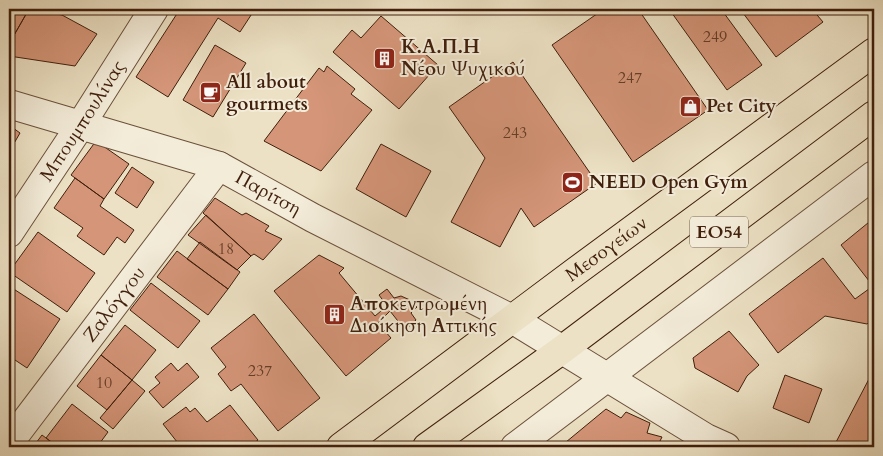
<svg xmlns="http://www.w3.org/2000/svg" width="883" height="456" font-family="Cardo,serif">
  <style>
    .building { fill: #d49578; stroke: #401f0c }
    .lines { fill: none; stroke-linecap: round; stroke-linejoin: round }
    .minor-casing { stroke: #6b503a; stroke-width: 30 }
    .major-casing { stroke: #401f0c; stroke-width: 30 }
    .minor { stroke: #f3ecd9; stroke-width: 28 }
    .major { stroke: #ece1c4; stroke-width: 28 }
    .labels { text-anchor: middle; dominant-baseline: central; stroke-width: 4; stroke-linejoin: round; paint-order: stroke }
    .number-label { font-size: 16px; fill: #653c27 }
    .shield { fill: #f3ecd9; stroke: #765c4a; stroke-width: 1 }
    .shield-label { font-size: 18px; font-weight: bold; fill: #401f0c }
    .poi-label { font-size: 19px; font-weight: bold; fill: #401f0c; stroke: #f3ecd9; text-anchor: start }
    .street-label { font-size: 19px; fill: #401f0c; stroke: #f3ecd9 }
  </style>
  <rect width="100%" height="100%" fill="#ece1c4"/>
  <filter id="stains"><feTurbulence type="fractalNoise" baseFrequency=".004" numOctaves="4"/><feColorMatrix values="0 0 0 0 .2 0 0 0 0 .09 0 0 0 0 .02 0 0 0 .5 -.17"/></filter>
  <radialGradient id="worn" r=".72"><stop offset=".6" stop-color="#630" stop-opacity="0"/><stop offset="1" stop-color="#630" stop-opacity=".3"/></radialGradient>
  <path class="building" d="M9,9H29L9,44Z
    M29,9L62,15L97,34L75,66L9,56V44Z
    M180,9H255L240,32L218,18L168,97L136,77Z
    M604,9H638L708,110L633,162L552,45Z
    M669,9H721L762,65L727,90Z
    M740,9H812L823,22L776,57Z
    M381,16L438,65L399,109L333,52L352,30L361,38Z
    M215,45L246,63L213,117L183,100Z
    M513,62L597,183L534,227L521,208L500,247L451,222L485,158L449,107Z
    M327,66L355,89L351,94L372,110L321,171L264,141L319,68L324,72Z
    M9,125L20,133L9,152Z
    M96,141L129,164L104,199L71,175Z
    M381,144L431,171L406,217L356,189Z
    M132,167L154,182L137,208L115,193Z
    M75,178L104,199L100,206L134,230L125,243L117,237L104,255L77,236L83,228L54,208Z
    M215,198L242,215L246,213L269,226L265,231L282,239L263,260L254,254L251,256L203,213Z
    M206,215L251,256L237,270L188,235Z
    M874,218V319L867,324L825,316L778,353L749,314L823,258L855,299L873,286L841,245Z
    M38,232L95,273L67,312L9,272Z
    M200,242L240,272L228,289L187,259Z
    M177,251L228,289L208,315L157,277Z
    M319,255L344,268L339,273L375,316L387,306L379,295L387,289L394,298L401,296L410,300L417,307L411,313L416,320L405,330L390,311L378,323L391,338L346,376L274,291Z
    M151,283L200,321L178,348L130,310Z
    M9,286L60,319L27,368L9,356Z
    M254,314L320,398L278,431L241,384L231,391L218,374L226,367L211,348Z
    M125,325L156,350L132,380L101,355Z
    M729,331L759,365L747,376L738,392L695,368L693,358Z
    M101,355L132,380L107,410L77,386Z
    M171,363L178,371L187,363L199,377L163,408L149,392L160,383L155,377Z
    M785,375L822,389L809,423L773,408Z
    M870,377L874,379V440L871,447H836L834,446Z
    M132,380L145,391L113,429L100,418Z
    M72,404L108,432L97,447H86L80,443L77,447H58L46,438Z
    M230,405L258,440L249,447H181L163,424L186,407L190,412L195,408L207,422Z
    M606,409L621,418L626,412L650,423L647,433L662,437L657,447H560Z
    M42,435L58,447H33Z"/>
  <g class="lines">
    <defs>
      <g id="minor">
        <path id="s1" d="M9,104L219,166L313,218L512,319L706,438L726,447"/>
        <path id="s2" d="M9,233L80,126L154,9"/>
        <path id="s3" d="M9,443L219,166"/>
        <path d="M515,447L874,175"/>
      </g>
      <g id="major">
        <path id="s4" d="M341,447L575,272L874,52"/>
        <path d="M427,447L563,349L874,115"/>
      </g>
    </defs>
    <use href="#minor" class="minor-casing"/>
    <use href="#major" class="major-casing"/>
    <use href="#minor" class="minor"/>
    <use href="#major" class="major"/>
  </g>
  <defs>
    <symbol id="building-square" viewBox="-11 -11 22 22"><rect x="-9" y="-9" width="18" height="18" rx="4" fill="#8f2418" stroke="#f3ecd9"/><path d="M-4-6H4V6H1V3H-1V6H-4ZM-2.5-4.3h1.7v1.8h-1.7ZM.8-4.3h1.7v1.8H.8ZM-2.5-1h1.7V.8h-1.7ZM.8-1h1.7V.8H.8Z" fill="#fff"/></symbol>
    <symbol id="cafe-square" viewBox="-11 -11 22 22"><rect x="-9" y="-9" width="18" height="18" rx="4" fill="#8f2418" stroke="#f3ecd9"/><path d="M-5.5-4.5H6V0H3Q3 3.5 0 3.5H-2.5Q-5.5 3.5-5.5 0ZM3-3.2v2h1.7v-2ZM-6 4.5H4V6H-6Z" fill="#fff"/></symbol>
    <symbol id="shop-square" viewBox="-11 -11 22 22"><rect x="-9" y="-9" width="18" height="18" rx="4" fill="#8f2418" stroke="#f3ecd9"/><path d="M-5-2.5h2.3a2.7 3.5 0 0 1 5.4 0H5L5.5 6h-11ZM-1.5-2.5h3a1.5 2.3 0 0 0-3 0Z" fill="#fff"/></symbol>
    <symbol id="stadium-square" viewBox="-11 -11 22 22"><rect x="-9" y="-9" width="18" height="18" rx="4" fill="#8f2418" stroke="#f3ecd9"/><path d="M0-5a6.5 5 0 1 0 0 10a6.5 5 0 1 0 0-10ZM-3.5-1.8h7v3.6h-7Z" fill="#fff"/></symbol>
  </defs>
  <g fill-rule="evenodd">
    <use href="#building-square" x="372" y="46" width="25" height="25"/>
    <use href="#cafe-square" x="198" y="80" width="25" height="25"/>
    <use href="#shop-square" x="678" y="94" width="25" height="25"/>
    <use href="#stadium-square" x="560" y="170" width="25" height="25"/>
    <use href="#building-square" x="322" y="302" width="25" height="25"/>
  </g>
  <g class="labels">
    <g class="number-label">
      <text x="715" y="37">249</text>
      <text x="630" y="78">247</text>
      <text x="515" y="133">243</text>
      <text x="226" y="249">18</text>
      <text x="260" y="371">237</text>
      <text x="104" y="383">10</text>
    </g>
    <rect class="shield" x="690" y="216.5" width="58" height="31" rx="4"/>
    <g class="shield-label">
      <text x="719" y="232">ΕΟ54</text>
    </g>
    <g class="poi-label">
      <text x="401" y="47">Κ.Α.Π.Η<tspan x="401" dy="22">Νέου Ψυχικού</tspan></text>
      <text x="226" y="82">All about<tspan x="226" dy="22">gourmets</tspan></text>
      <text x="706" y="106">Pet City</text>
      <text x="589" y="182">NEED Open Gym</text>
      <text x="350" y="304">Αποκεντρωμένη<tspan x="350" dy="22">Διοίκηση Αττικής</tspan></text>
    </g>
    <g class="street-label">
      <text stroke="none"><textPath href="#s2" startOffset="134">Μπουμπουλίνας</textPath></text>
      <text stroke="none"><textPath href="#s1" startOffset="275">Παρίτση</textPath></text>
      <text stroke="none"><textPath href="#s4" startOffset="331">Μεσογείων</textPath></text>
      <text stroke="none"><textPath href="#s3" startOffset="174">Ζαλόγγου</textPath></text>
    </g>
  </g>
  <rect width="883" height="456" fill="none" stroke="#ece1c4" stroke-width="30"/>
  <rect x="10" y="10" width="863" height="436" fill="none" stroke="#401f0c" stroke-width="2.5"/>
  <rect x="15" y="15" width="853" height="426" fill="none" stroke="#401f0c"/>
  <rect width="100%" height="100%" filter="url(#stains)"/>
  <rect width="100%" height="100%" fill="url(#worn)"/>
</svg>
